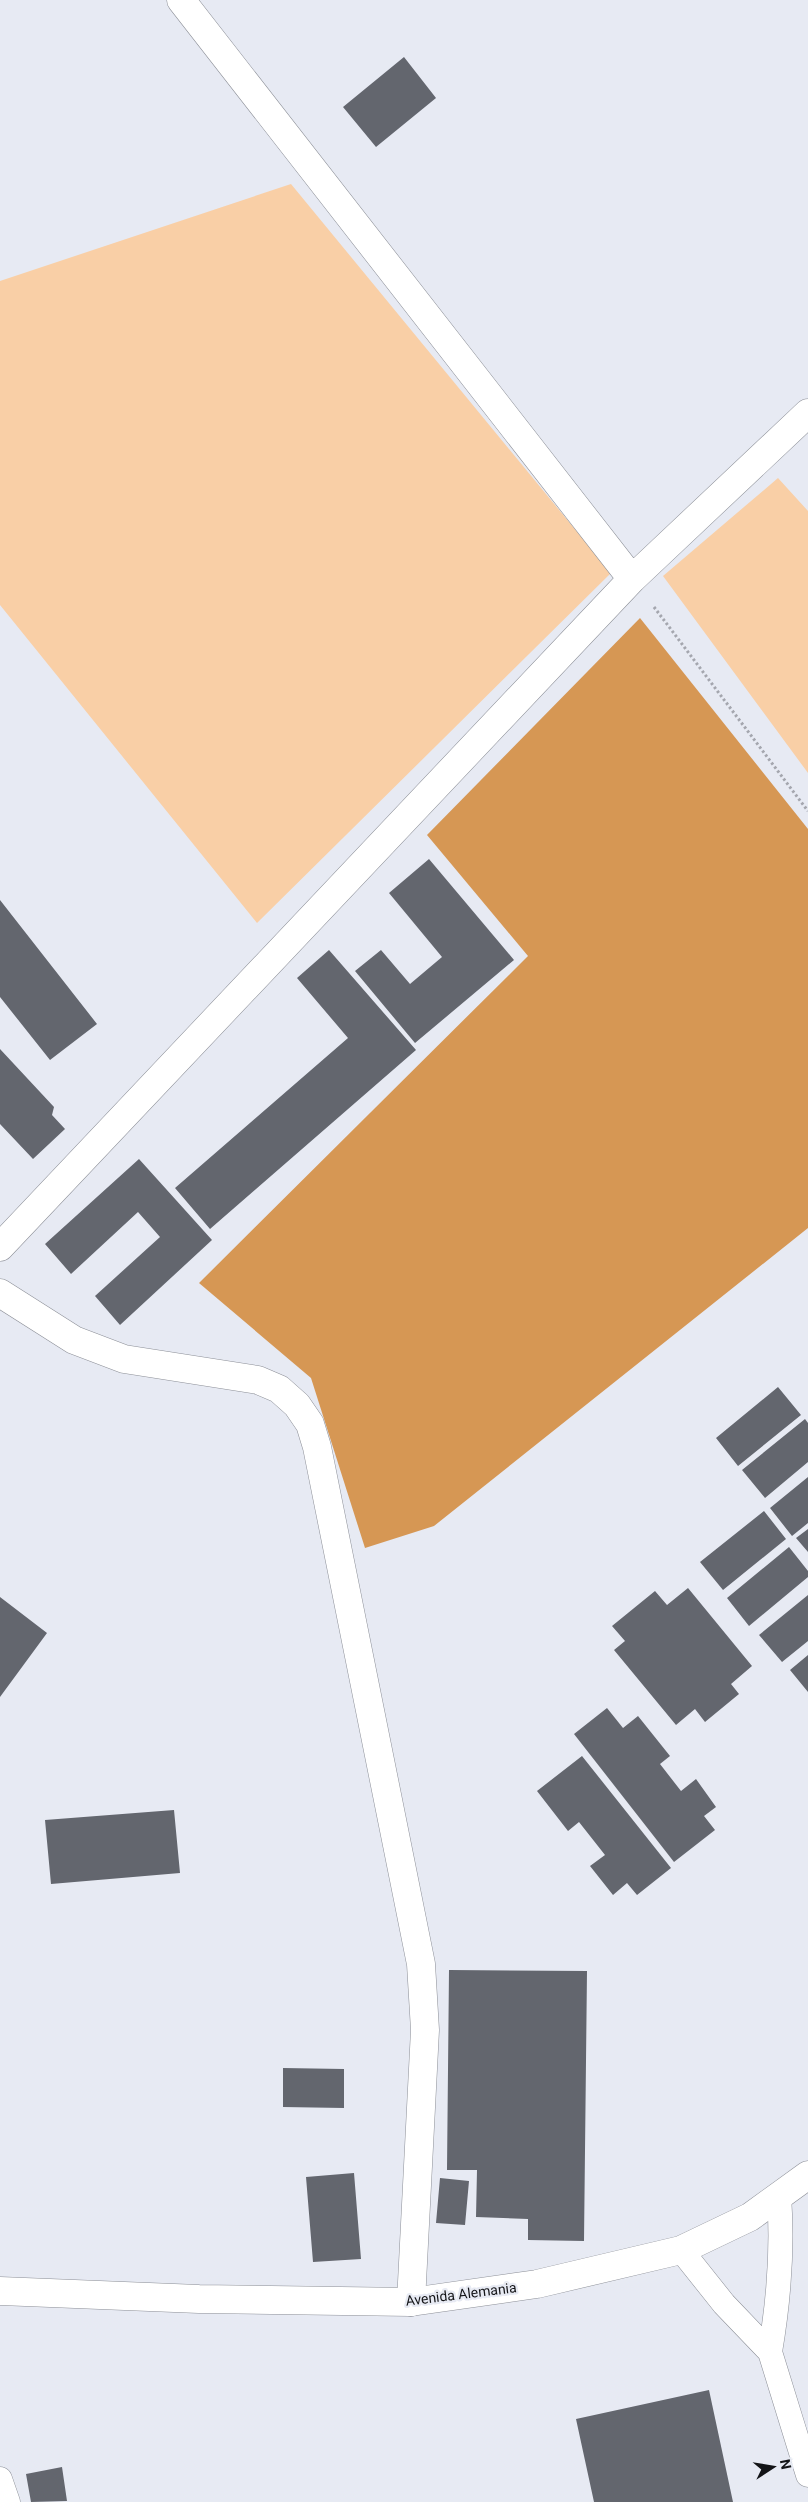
<svg xmlns="http://www.w3.org/2000/svg" width="808" height="2502" font-family="Roboto,sans-serif">
  <style>
    .green { fill: #f9cfa6 }
    .forest { fill: #d69754 }
    .building { fill: #63666e }
    .lines { fill: none; stroke-linecap: round; stroke-linejoin: round }
    .lane-casing { stroke: #8c8f97; stroke-width: 25 }
    .street-casing { stroke: #8c8f97; stroke-width: 29 }
    .secondary-casing { stroke: #8c8f97; stroke-width: 29 }
    .path { stroke: #a4a6ae; stroke-width: 3; stroke-dasharray: 2.5 2.5; stroke-linecap: butt }
    .lane { stroke: #fff; stroke-width: 24 }
    .street { stroke: #fff; stroke-width: 28 }
    .secondary { stroke: #fff; stroke-width: 28 }
    .labels { text-anchor: middle; dominant-baseline: central; stroke-width: 4.5; stroke-linejoin: round; paint-order: stroke }
    .street-label { font-size: 14px; fill: #131417; stroke: #e7eaf3 }
  </style>
  <rect width="100%" height="100%" fill="#e7eaf3"/>
  <path class="green" d="M291,184L611,573L257,923L0,605V281Z
    M778,478L808,511V773L663,576Z"/>
  <path class="forest" d="M640,618L808,829V1228L434,1526L365,1548L311,1378L199,1283L528,956L427,835Z"/>
  <path class="building" d="M404,57L436,98L376,147L343,107Z
    M429,859L514,960L415,1043L355,971L381,950L410,984L442,957L389,893Z
    M0,900L97,1024L50,1060L0,997Z
    M329,950L416,1050L210,1229L175,1188L348,1038L297,978Z
    M0,1049L54,1107L52,1115L65,1129L33,1159L0,1124Z
    M139,1159L212,1240L120,1325L95,1296L160,1237L138,1212L71,1274L45,1244Z
    M778,1387L801,1415L738,1466L716,1438Z
    M805,1419L808,1423V1462L765,1498L742,1470Z
    M808,1477V1523L792,1536L770,1508Z
    M764,1511L786,1539L723,1590L700,1562Z
    M808,1529V1552L796,1538Z
    M789,1547L808,1571V1577L749,1626L727,1598Z
    M688,1588L752,1666L731,1684L739,1694L705,1722L695,1709L676,1725L614,1650L625,1641L612,1626L655,1591L667,1605Z
    M808,1595V1641L782,1662L759,1635Z
    M0,1597L47,1633L0,1697Z
    M808,1655V1692L790,1670Z
    M607,1708L623,1728L638,1716L670,1756L660,1764L681,1791L696,1779L716,1807L704,1816L715,1830L674,1862L574,1734Z
    M582,1756L671,1868L637,1895L627,1883L613,1895L590,1866L605,1855L579,1822L568,1831L537,1791Z
    M174,1810L180,1873L51,1884L45,1820Z
    M449,1970L587,1971L584,2241L528,2240V2219L476,2217L477,2170H447Z
    M283,2068L344,2069V2108L283,2107Z
    M354,2173L361,2259L313,2262L306,2177Z
    M440,2178L469,2181L465,2225L436,2223Z
    M709,2390L733,2502H594L576,2419Z
    M62,2467L67,2501L31,2502L26,2474Z"/>
  <g class="lines">
    <defs>
      <path id="lane" d="M681,2250L724,2304L770,2352C779,2299 783,2249 779,2196
        M770,2352L808,2475
        M0,2479L8,2502"/>
      <path id="street" d="M181,0L632,579
        M0,1247L632,579L808,413
        M0,1293L74,1340L124,1359L258,1380L279,1389L297,1405L310,1424L317,1447L421,1964L425,2030L411,2302"/>
      <path id="secondary" d="M0,2291L199,2299L411,2302L537,2284L681,2250L750,2217L808,2175"/>
    </defs>
    <use href="#lane" class="lane-casing"/>
    <use href="#street" class="street-casing"/>
    <use href="#secondary" class="secondary-casing"/>
    <path class="path" d="M654,607L808,811"/>
    <use href="#lane" class="lane"/>
    <use href="#street" class="street"/>
    <use href="#secondary" class="secondary"/>
  </g>
  <g class="labels">
    <g class="street-label">
      <text transform="translate(461 2294) rotate(-7)">Avenida Alemania</text>
    </g>
  </g>
  <g transform="translate(773 2467) rotate(78)" stroke="#e7eaf3" stroke-width="4" paint-order="stroke">
  <path d="M0-4L9 19L0 12L-9 19Z" fill="#131417"/>
  <text y="-8" font-size="14" font-weight="bold" text-anchor="middle" fill="#131417">N</text>
  </g>
</svg>
